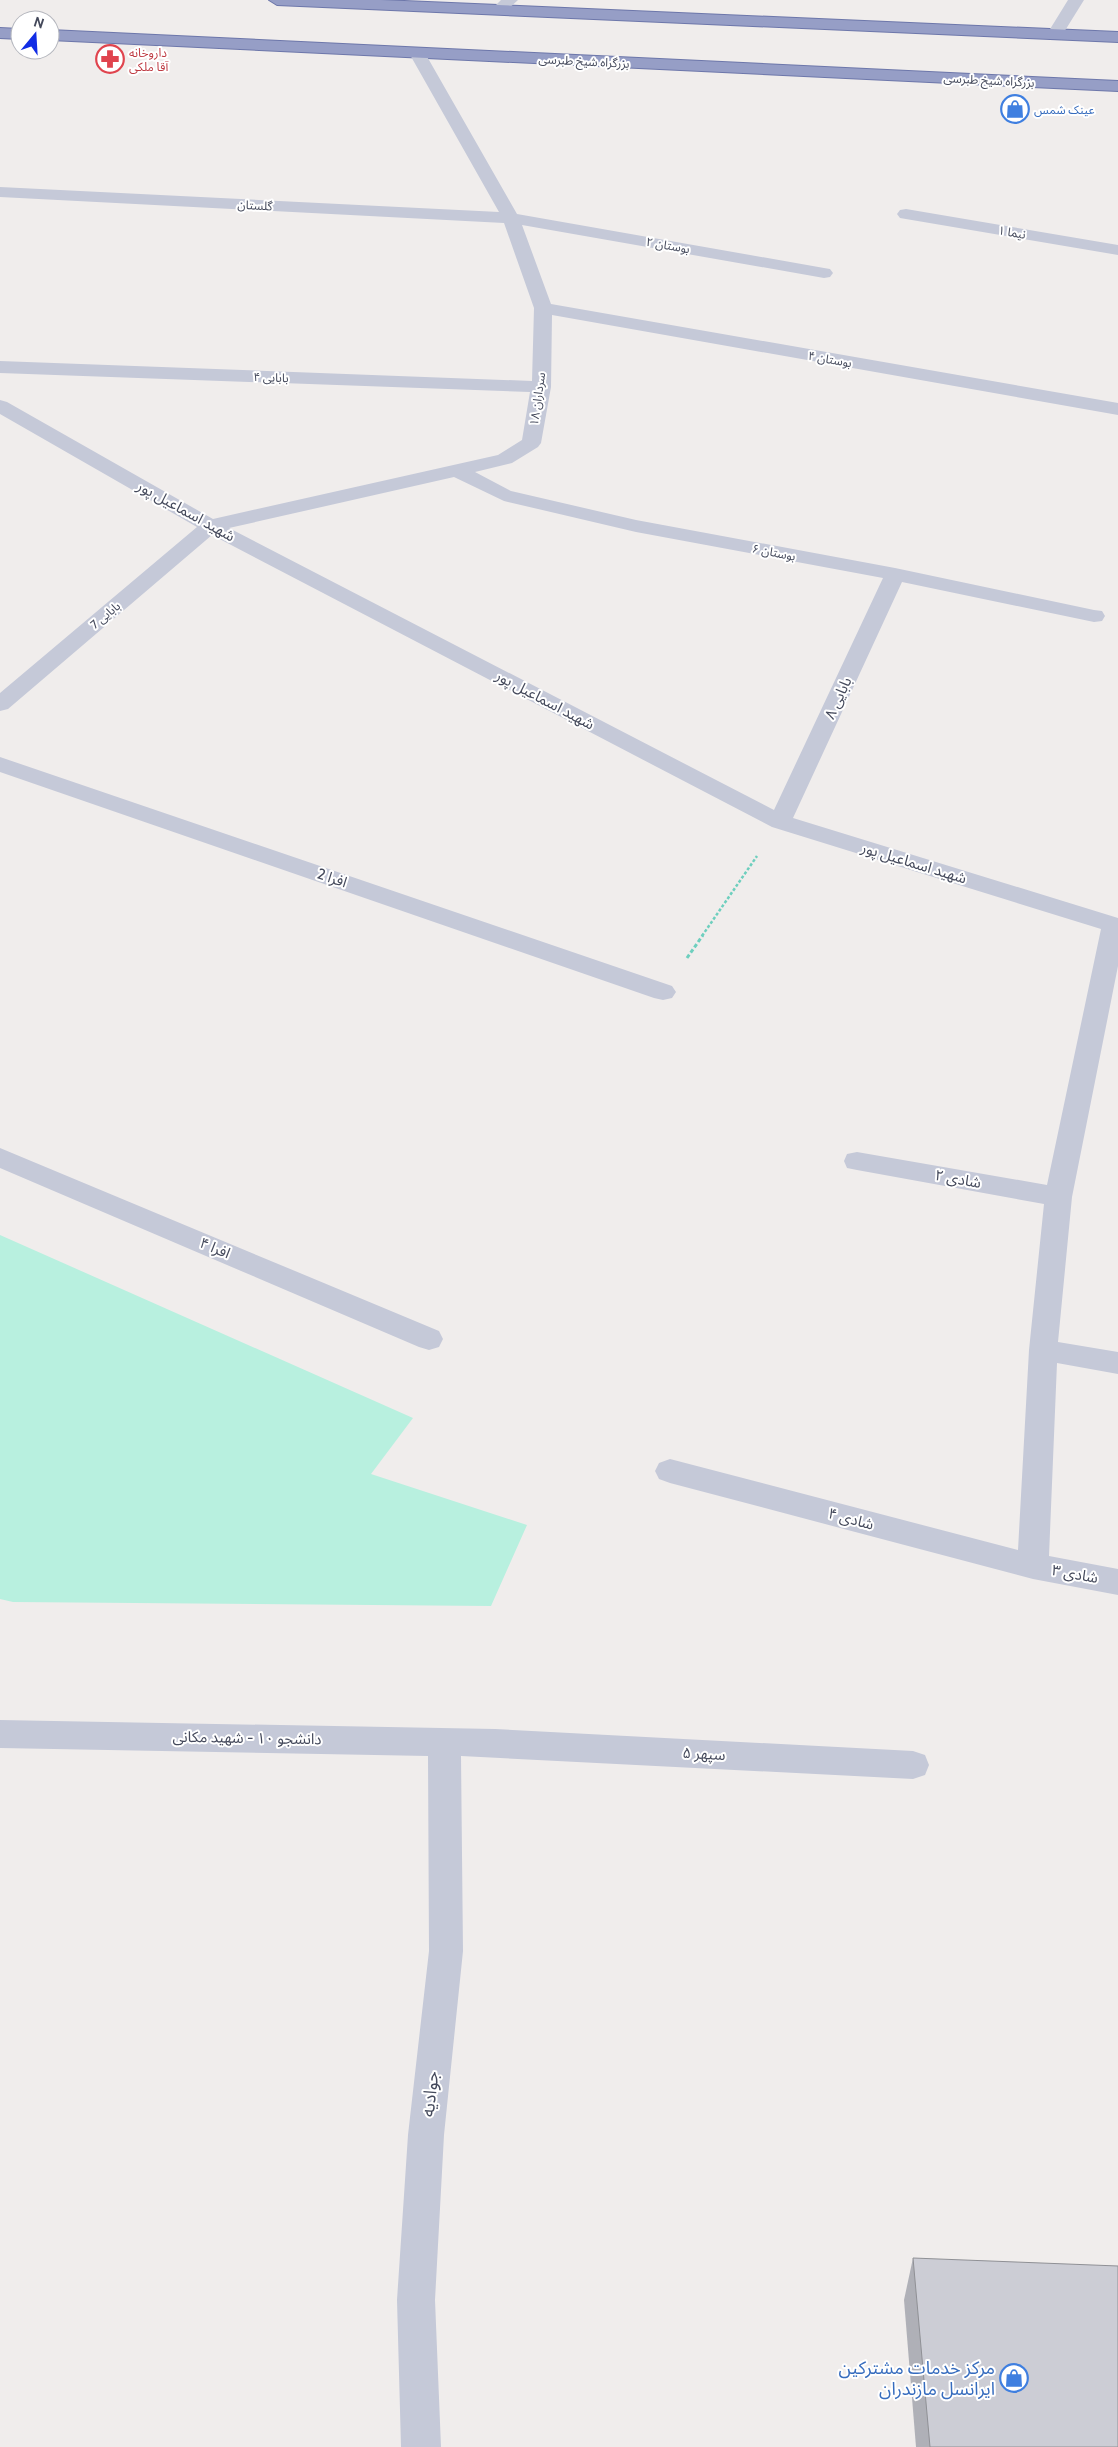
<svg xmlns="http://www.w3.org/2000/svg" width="1118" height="2447" font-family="Cabin,'Noto Sans Arabic',sans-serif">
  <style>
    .green { fill: #b8f0df }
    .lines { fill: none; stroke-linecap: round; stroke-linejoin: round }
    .trunk-casing { stroke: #6d77aa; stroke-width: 2 }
    .path-far1 { stroke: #6ecfbe; stroke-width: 2.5; stroke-dasharray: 3 2; stroke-linecap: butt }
    .path { stroke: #6ecfbe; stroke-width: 3; stroke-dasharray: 4 2.5; stroke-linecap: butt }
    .minor { fill: #c5c9d8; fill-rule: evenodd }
    .tertiary { fill: #c5c9d8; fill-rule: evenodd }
    .trunk { fill: #969ec6; fill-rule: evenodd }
    .wall { fill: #afb0b7 }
    .building { fill: #cccdd5; stroke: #8f9095 }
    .labels { text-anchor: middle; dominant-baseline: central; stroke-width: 4; stroke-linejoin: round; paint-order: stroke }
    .far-health-label { font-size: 12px; fill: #be3a42; stroke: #fff; text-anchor: start }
    .far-street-label { font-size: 12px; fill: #44495b; stroke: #fff }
    .far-shop-label { font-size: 12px; fill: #366cbe; stroke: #fff; text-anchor: start }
    .street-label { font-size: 15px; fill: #44495b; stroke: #fff }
    .near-street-label { font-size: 18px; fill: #44495b; stroke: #fff }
    .near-shop-label { font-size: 18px; fill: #366cbe; stroke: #fff; text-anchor: end }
  </style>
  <rect width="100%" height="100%" fill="#f0edec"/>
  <path class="green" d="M0,1235L413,1418L371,1474L527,1525L491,1606L13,1602L0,1599Z"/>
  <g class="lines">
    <defs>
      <path id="trunk" d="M269,0H381L1118,32V42L277,5Z
        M0,28L20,29V39L0,38Z
        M50,30L1118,81V91L50,40Z"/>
    </defs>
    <use href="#trunk" class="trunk-casing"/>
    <path class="path-far1" d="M702,936L757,856"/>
    <path class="path" d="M687,958L703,935"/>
    <path class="minor" d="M1068,0H1084L1061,37H1049L1047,34Z
      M417,48L425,53L517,214L824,268L830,269L833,273L830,277L824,278L522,225L551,304L1118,403V415L552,315L551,387L541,443L538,447L512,463L475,472L511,491L636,520L895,568L1094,610L1102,611L1105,616L1102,621L1094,622L902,582L793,818L1118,918V966L1072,1197L1058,1342L1118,1352V1374L1057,1363L1049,1556L1118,1569V1595L1033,1579L670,1483L659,1479L655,1471L659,1463L670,1459L1018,1550L1029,1350L1044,1204L857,1170L847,1168L844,1161L847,1154L857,1152L1047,1185L1101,929L772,827L212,535L8,709L0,711V693L197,527L0,414V400L7,402L213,519L498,455L522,440L530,392L0,373V361L532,381L534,308L504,223L0,197V187L499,212L409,53ZM454,477L504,501L636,532L883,578L774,810L229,528Z
      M906,209L1118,245V255L900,218L897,214L900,210Z
      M0,757L672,986L676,992L672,998L663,1000L654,998L0,772Z
      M0,1148L439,1331L443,1339L439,1347L429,1350L419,1347L0,1168Z
      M0,1720L495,1729L913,1751L925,1755L929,1765L925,1775L913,1779L461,1756L463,1951L444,2135L435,2300L441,2447H401L397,2300L408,2135L429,1951L428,1756L0,1748Z"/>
    <path class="tertiary" d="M501,0H518L504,13H494L491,10Z"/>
    <use href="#trunk" class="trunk"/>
  </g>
  <path class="wall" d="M913,2258L1118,2447H916L904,2300Z"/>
  <path class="building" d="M913,2258L1118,2266V2447H930Z"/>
  <defs>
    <symbol id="pharmacy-ring" viewBox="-11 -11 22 22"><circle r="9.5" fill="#fff" stroke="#e0444e" stroke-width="1.5"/><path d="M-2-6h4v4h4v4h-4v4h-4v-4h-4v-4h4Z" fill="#e0444e"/></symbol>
    <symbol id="shop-ring" viewBox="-11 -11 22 22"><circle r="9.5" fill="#fff" stroke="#3f7fe0" stroke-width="1.5"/><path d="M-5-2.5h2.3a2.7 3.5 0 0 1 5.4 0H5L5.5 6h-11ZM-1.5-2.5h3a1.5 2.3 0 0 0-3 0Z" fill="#3f7fe0"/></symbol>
  </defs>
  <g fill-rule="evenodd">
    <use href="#pharmacy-ring" x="94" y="43" width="32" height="32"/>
    <use href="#shop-ring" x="999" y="93" width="32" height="32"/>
    <use href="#shop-ring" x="998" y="2362" width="32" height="32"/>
  </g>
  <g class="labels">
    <g class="far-health-label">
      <text x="129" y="52">داروخانه<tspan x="129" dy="14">آقا ملکی</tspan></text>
    </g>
    <g class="far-street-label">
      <text transform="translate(584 61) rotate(3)">بزرگراه شیخ طبرسی</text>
      <text transform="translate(989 80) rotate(3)">بزرگراه شیخ طبرسی</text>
      <text transform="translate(255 205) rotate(3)">گلستان</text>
      <text transform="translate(1012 232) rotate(10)">نیما ۱</text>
      <text transform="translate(668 245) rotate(10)">بوستان ۲</text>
      <text transform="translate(830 359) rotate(10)">بوستان ۴</text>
      <text transform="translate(271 377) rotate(2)">بابایی ۴</text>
      <text transform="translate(537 399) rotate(-82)">سرداران ۱۸</text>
      <text transform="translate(774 552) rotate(11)">بوستان ۶</text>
      <text transform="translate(105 615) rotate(-40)">بابایی 7</text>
    </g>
    <g class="far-shop-label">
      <text x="1034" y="109">عینک شمس</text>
    </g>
    <g class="street-label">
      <text transform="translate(186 511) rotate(29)">شهید اسماعیل پور</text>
      <text transform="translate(838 698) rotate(-65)">بابایی ۸</text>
      <text transform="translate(545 700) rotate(28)">شهید اسماعیل پور</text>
      <text transform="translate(914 863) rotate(17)">شهید اسماعیل پور</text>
      <text transform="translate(332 878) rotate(19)">افرا 2</text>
      <text transform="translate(958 1179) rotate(10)">شادی ۲</text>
      <text transform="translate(215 1248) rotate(23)">افرا ۴</text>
      <text transform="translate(851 1519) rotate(15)">شادی ۴</text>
      <text transform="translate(1075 1574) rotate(10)">شادی ۳</text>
      <text transform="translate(247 1738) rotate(1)">دانشجو ۱۰ - شهید مکانی</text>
      <text transform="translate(704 1754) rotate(3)">سپهر ۵</text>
    </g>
    <g class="near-street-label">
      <text transform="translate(430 2094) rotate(-84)">جوادیه</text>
    </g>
    <g class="near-shop-label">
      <text x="995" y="2368">مرکز خدمات مشترکین<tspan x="995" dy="21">ایرانسل مازندران</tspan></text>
    </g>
  </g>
  <g transform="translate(35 35) rotate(18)"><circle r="24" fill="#ffffff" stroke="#b4b6bd"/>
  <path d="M0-4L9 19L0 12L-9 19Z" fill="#112ce5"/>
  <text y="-8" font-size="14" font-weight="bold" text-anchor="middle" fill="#44495b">N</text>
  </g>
</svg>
